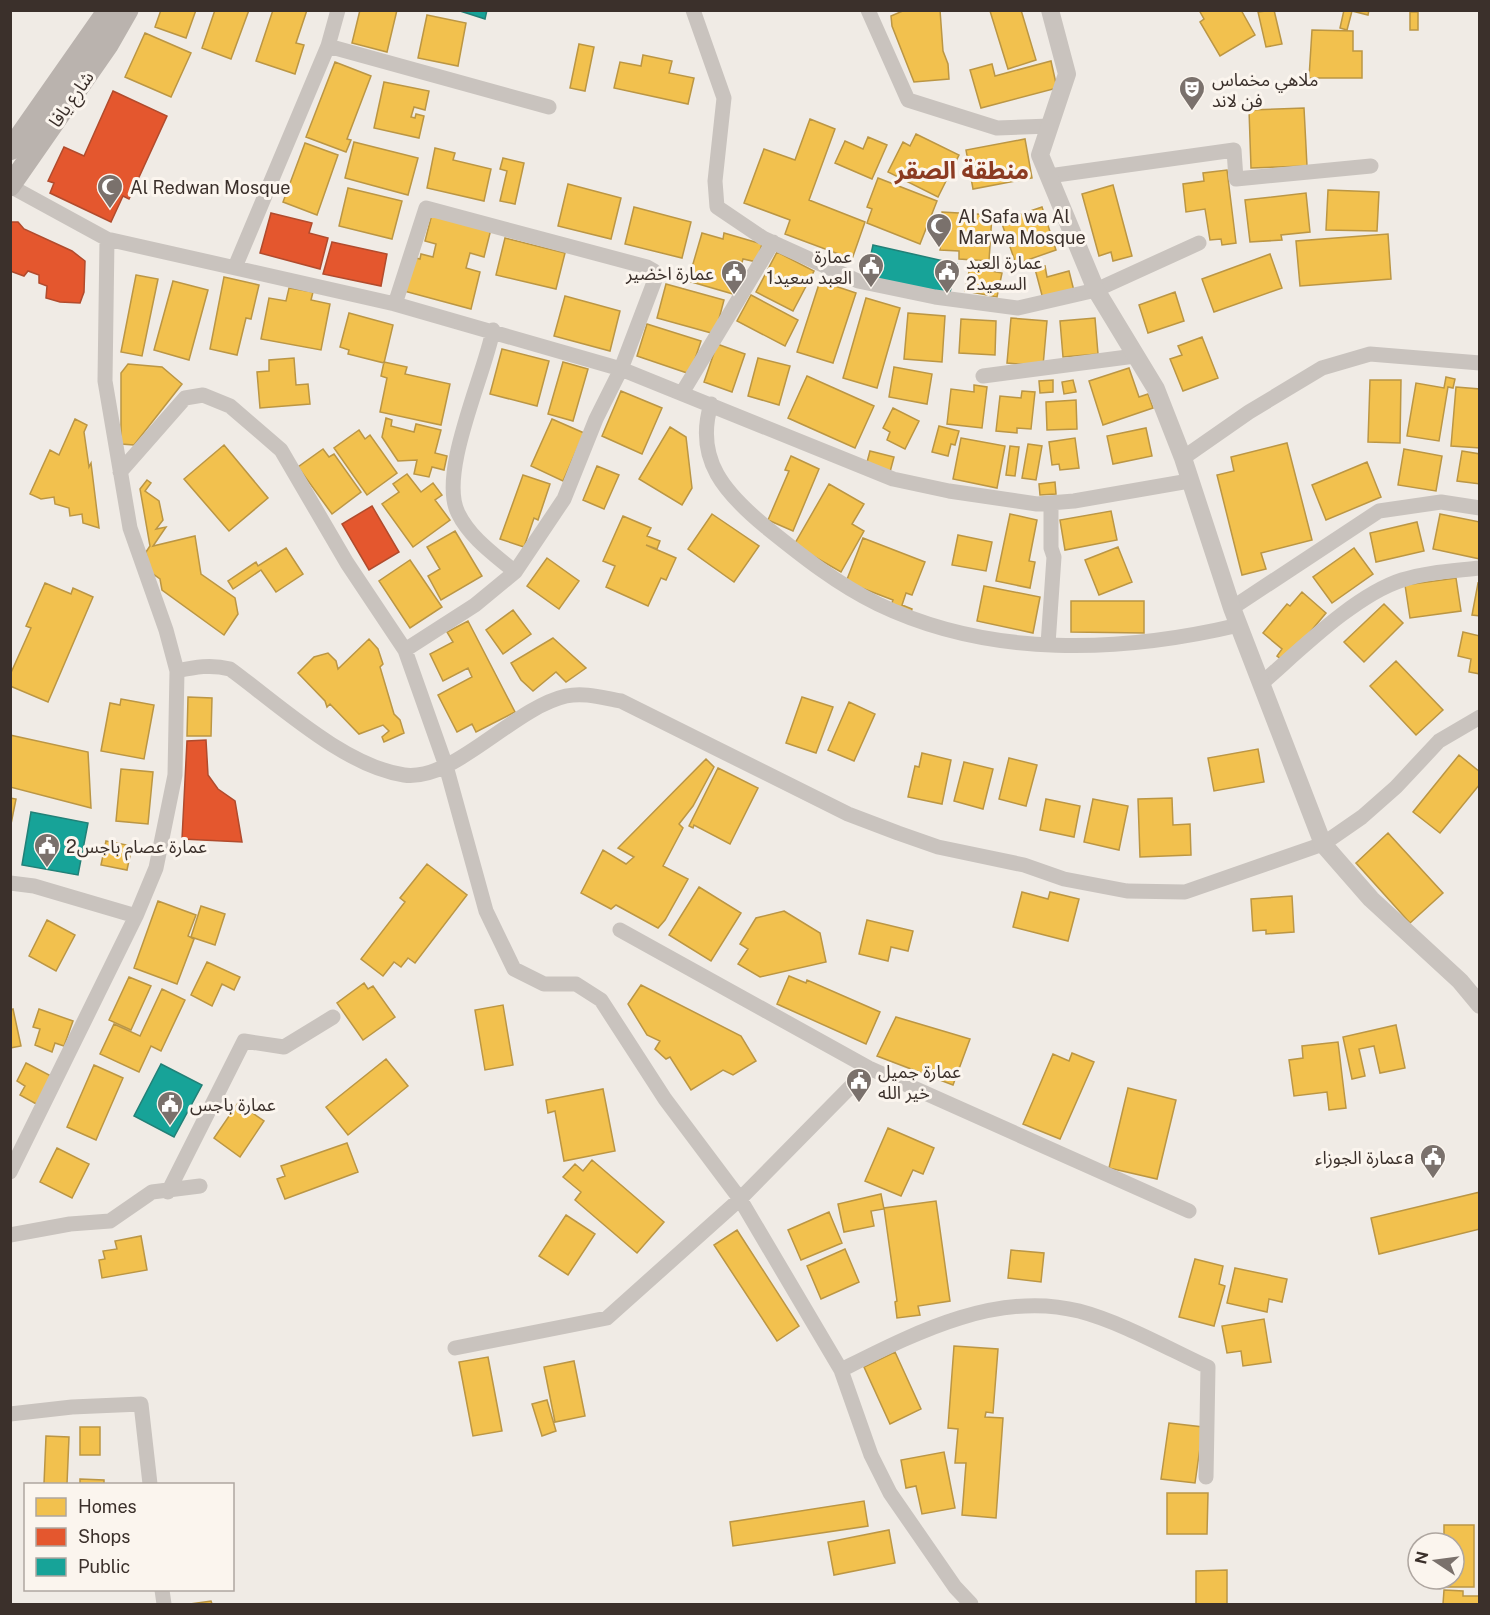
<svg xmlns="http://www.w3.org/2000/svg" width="1490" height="1615" font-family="'Public Sans','Noto Sans Arabic',sans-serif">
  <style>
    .homes { fill: #f2c14e; stroke: #bb9644; stroke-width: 1.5 }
    .shops { fill: #e4572e; stroke: #b14b2d; stroke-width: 1.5 }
    .public { fill: #17a398; stroke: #228077; stroke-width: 1.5 }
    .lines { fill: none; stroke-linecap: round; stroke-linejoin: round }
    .minor { stroke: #c9c3be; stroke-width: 15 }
    .tertiary { stroke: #c9c3be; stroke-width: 18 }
    .secondary { stroke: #bab3ae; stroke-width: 21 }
    .labels { text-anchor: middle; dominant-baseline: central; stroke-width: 6; stroke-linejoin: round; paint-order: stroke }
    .poi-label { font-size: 18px; fill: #3b302b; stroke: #fbf5ee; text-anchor: start }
    .street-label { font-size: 18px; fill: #3b302b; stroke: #fbf5ee }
    .district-label { font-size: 24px; font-weight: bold; fill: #8c3b22; stroke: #fbf5ee }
  </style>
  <rect width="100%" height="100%" fill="#f0ebe5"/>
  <path class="homes" d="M161,10H196L186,38L155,27Z
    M215,10H249L231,59L202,48Z
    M273,10H307L296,43L304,45L295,74L256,61Z
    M360,10H397L387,52L352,43Z
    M905,10H940L943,51L948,64L949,79L914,82L892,26L891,16Z
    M1021,10L1036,60L1008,69L990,11Z
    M1199,10H1241L1255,35L1220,56L1200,22L1204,19Z
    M1274,10L1282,44L1266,47L1258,12Z
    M1344,10H1369L1368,15L1352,11L1347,30L1340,28Z
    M1410,12H1418V30H1410Z
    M427,15L466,23L458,66L418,58Z
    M1312,30L1353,31V51H1362V78H1309Z
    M145,33L191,53L171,97L125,77Z
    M579,44L594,47L585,91L570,88Z
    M643,55L672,61L669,73L694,78L688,104L614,88L620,62L641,66Z
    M1051,61L1057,88L981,108L970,70L992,64L995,76Z
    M335,62L371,76L347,139L351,140L346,152L306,137Z
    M384,82L429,91L425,110L414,107L411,117L415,118L416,114L424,116L419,138L374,128Z
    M1304,108L1307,166L1251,168L1249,110Z
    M810,119L835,129L809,200L865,222L852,259L785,234L790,220L744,203L764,149L795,160Z
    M916,134L959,155L938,197L888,172L903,142L910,146Z
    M868,137L887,145L872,179L835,163L845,141L863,149Z
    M1025,139L1032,178L973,189L966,150Z
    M354,142L418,158L408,195L345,178Z
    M305,143L338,155L317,215L283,202Z
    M435,148L455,153L453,160L491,169L484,201L427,188Z
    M503,158L524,163L515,204L500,201L507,171L500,169Z
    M1227,170L1236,243L1222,245L1221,239L1210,240L1205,209L1186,212L1183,184L1204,181L1203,173Z
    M878,178L937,201L920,244L867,223L872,209L867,207Z
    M568,184L621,198L611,239L558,226Z
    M1113,185L1132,256L1113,261L1111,252L1099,256L1082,194Z
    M348,188L402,201L392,239L339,226Z
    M1328,190L1379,192L1377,231L1326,230Z
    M1306,193L1310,232L1281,235L1282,240L1250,242L1245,200Z
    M634,207L691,222L682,258L625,244Z
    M1042,207L1056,250L1016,264L1001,221Z
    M942,212L992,215L989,261L959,259V251L940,250Z
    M432,214L491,229L484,257L470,253L466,268L480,272L471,309L404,291L412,257L420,259L421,254L433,257L436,244L425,241Z
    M702,233L723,239L724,233L762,244L757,262L743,259L733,294L688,281Z
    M1388,234L1391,279L1300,286L1296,241Z
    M505,238L565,253L556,289L496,275Z
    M777,252L814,271L793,311L756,292Z
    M1270,254L1282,288L1214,312L1202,279Z
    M1045,266L1047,277L1069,271L1074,291L1043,299L1035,269Z
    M970,267L1002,273L997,297L965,291Z
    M136,275L158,279L142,356L121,352Z
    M224,277L259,285L251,319L246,318L237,355L210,349Z
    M173,281L208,290L189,360L154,350Z
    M820,281L856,293L833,363L797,352Z
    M666,284L724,300L715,334L657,318Z
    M289,288L313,292L311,300L330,304L321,350L261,339L269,298L286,301Z
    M1175,292L1184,321L1148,333L1139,305Z
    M751,295L798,320L785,346L737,321Z
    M565,296L620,311L610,351L554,336Z
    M866,298L900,308L877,388L843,378Z
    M349,313L393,325L384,363L348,354L349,350L340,347Z
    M908,313L945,316L942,362L904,359Z
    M1011,318L1047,321L1043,366L1007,363Z
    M1095,318L1098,354L1063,357L1060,321Z
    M961,319L996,321L995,355L959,353Z
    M647,324L701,341L690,374L637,356Z
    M1202,337L1218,378L1183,391L1170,359L1182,355L1178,346Z
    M717,344L745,354L732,392L704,382Z
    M502,349L549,361L537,406L490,394Z
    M294,358L296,385L308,384L310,404L260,408L257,372L269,371V360Z
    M758,358L790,366L779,405L748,396Z
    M384,362L407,367L405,374L450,384L441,425L380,412L387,378L381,376Z
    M563,362L588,369L573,421L548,414Z
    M128,364L162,367L182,384L134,445L121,444V373Z
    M894,367L932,374L927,404L889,397Z
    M1129,368L1139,397L1148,394L1153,408L1103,425L1089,381Z
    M807,376L874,406L855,448L788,418Z
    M1446,377L1455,379L1453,388L1448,387L1439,441L1407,436L1416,383L1444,388Z
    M1053,380V392L1040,393L1039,381Z
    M1073,380L1076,392L1064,394L1062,382Z
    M1370,380H1401L1400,443L1368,442Z
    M974,385L987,387L982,428L947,424L951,389L974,392Z
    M1456,387L1480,389V448L1451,446Z
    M621,391L662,408L642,454L602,436Z
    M1022,391L1035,392L1031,429L1017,428V433L996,431L1000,396L1021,398Z
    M1076,400L1077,429L1047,430L1046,402Z
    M893,408L919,421L905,449L887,440L890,432L883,428Z
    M386,418L392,420L391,426L414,432L416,424L441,430L435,453L447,456L444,470L432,467L429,477L414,474L417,460L398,461L382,437Z
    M75,419L87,425L84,432L89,467L91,463L99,528L83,523L82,514L70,516L69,508L55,504L54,497L41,499L30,494L50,450L59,455Z
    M552,419L584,433L563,481L531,466Z
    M939,426L959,431L955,445L951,444L948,456L932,452Z
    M670,427L686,437L692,488L682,505L639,479Z
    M1146,428L1152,456L1113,464L1107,436Z
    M359,430L365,439L370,435L397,473L367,495L334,448Z
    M961,438L1005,446L997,488L953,479Z
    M1075,438L1079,468L1060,470L1059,464L1052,465L1049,442Z
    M1287,443L1312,540L1261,553L1266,569L1242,575L1217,475L1234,471L1231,457Z
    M1028,444L1042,446L1036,480L1022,478Z
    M224,445L268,498L229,531L184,479Z
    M1010,446L1019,447L1015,476L1006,475Z
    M323,449L329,457L334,454L361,492L332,514L298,467Z
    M1404,449L1442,456L1436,491L1398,485Z
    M870,451L894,457L890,472L866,466Z
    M1462,451L1480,454V484L1457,481Z
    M791,456L819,469L793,531L768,520L789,471L785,470Z
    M1367,462L1381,497L1326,520L1312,485Z
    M597,466L619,475L604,509L583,500Z
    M407,474L421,492L433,483L442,495L435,500L450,520L413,547L382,504L399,492L393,484Z
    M523,475L550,484L538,520L534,518L524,547L500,539Z
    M147,480L151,483L145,491L159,501L163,520L156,529L166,527L153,546L195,536L201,574L235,598L238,614L224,635L162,590L160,579L149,571L146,552L150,546L140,489Z
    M1055,482L1056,494L1040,495L1039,484Z
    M829,484L864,504L852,524L864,531L841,572L794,545Z
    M1111,511L1117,540L1065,550L1060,520Z
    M712,514L759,546L734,582L688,549Z
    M1010,514L1037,520L1029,561L1035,562L1030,588L996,581Z
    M1440,514L1480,522V559L1433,549Z
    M623,516L651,528L647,536L660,541L657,549L646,545L676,558L666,580L661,578L648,606L606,587L615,566L603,561Z
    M1417,522L1424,551L1376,562L1370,533Z
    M455,531L482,576L441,600L428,576L440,569L427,547Z
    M958,535L992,542L986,571L952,565Z
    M863,538L925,562L912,595L906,593L902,605L912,609L910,616L890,608L893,600L846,582Z
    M1118,547L1132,582L1099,595L1085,560Z
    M286,548L303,574L276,592L261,570L233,589L228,581L256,562L258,566Z
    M1354,548L1373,574L1332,603L1313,577Z
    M547,558L579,581L559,609L527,586Z
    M410,560L442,607L410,628L379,581Z
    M1456,578L1461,611L1410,618L1405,585Z
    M45,583L71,594L73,588L93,597L48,702L10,686V675L31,628L26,626Z
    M1478,583L1480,584V616L1472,615Z
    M984,586L1040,597L1033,633L977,621Z
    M1302,592L1326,613L1285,662L1277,656L1282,649L1263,633L1287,604L1290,606Z
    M1071,601H1144V633L1071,632Z
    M1384,604L1403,623L1364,662L1344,642Z
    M513,610L531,634L503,654L486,630Z
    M468,621L515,712L476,732L472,724L457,732L438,695L472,677L468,668L443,681L430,654L453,642L447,632Z
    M1463,632L1480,636V674L1469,672L1471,659L1458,656Z
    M553,638L586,668L566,682L556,672L533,691L521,680L511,663Z
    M369,639L378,649L383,664L380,667L394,714L400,720L404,733L384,742L382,737L389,731L383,725L359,734L330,704L327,707L325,701L298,673L314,657L328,653L336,661L338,669Z
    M1396,661L1443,710L1416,735L1370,686Z
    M188,697L212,698L211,736H187Z
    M802,697L833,707L816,753L786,743Z
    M121,699L154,705L144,759L101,751L110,703L120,705Z
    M849,702L875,714L854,761L828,750Z
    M10,735L88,752L91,808L10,787Z
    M1258,749L1264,782L1214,791L1208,758Z
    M922,753L951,760L942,804L908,797L915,766L919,767Z
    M1459,755L1480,772V784L1440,833L1413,812Z
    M1009,758L1037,765L1026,806L999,799Z
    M706,759L714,767L693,806L679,824L683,828L663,866L688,879L665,920L658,928L616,905L611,909L581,893L603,850L626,864L634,857L618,848Z
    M964,762L993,769L983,809L954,801Z
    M718,768L758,788L730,844L694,825L693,828L689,826Z
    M121,769L153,772L148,824L116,821Z
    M10,798L16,799L10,829Z
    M1172,798L1173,825L1190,824L1191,855L1140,857L1138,799Z
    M1046,799L1080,806L1074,837L1040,830Z
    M1093,799L1128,806L1119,850L1084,842Z
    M1388,833L1443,893L1410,923L1356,863Z
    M106,841L132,846L127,870L101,865Z
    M427,864L467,895L415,963L408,958L401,967L394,962L383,976L361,959L405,902L400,898Z
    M699,887L741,913L711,961L669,935Z
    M1022,892L1048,899L1050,892L1079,899L1068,941L1013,927Z
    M1292,896L1294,932L1266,934V930L1253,931L1251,899Z
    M158,901L196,915L188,936L194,939L177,984L134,968Z
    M201,906L225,914L215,945L191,937Z
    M784,911L820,933L826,962L760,977L738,964L748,949L740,944L756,918Z
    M47,920L75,935L56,971L29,956Z
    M867,920L913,931L908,951L891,947L888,961L859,954Z
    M207,962L240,977L234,990L222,984L212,1006L191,995Z
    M789,976L806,983L807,980L880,1012L866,1044L777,1004Z
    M129,977L151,986L131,1030L109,1020Z
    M364,983L368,989L373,986L395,1017L363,1040L337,1003Z
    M641,985L741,1036L756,1061L733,1075L723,1070L691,1090L670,1057L666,1059L655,1049L660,1041L647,1035L628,1004Z
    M162,989L185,1000L161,1051L151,1046L139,1072L100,1054L114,1024L140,1036Z
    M503,1005L513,1065L485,1070L475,1010Z
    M13,1009L21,1046L10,1048V1010Z
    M39,1009L73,1021L64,1046L55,1043L52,1052L35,1045L40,1029L33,1027Z
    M896,1017L970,1039L953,1085L877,1056Z
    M1396,1025L1405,1068L1380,1073L1374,1046L1359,1049L1365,1076L1352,1079L1343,1037Z
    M1338,1042L1346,1108L1329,1110L1327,1092L1294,1096L1289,1060L1303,1058L1302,1046Z
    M1072,1053L1094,1062L1060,1139L1023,1124L1053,1054L1069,1061Z
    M386,1059L408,1086L348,1135L326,1107Z
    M26,1063L53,1077L38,1105L20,1095L25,1086L17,1081Z
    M94,1065L123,1078L96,1140L67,1127Z
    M1128,1088L1176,1100L1157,1179L1109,1168Z
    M603,1089L615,1151L564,1161L555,1111L548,1113L546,1100Z
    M238,1103L264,1121L240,1157L214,1138Z
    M888,1128L934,1148L923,1174L913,1170L901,1196L865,1181Z
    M347,1143L358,1172L285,1199L277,1179L285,1176L281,1166Z
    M57,1148L89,1164L72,1198L40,1182Z
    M592,1160L664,1222L637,1253L575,1200L581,1192L563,1177L575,1164L583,1171Z
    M1480,1192V1229L1379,1254L1371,1218Z
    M881,1194L884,1209L871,1211L874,1226L844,1232L838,1204Z
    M936,1201L950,1301L918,1306L920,1315L897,1318L895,1302L897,1301L884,1208Z
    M829,1212L842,1243L801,1260L788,1230Z
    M566,1215L595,1234L568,1275L539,1256Z
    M737,1230L799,1326L777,1341L714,1245Z
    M141,1236L147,1270L102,1278L99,1260L105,1259L103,1251L117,1249L115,1241Z
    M845,1249L859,1282L821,1299L807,1266Z
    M1011,1250L1044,1253L1041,1282L1008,1278Z
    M1195,1259L1223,1266L1219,1284L1225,1286L1214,1326L1179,1317Z
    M1235,1268L1287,1279L1282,1302L1269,1299L1267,1312L1227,1303Z
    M1264,1319L1271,1362L1243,1366L1241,1351L1227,1353L1222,1326Z
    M954,1346L998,1349L993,1413L986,1412L985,1417L1003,1418L996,1518L962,1515L966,1463H955L958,1429L948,1428Z
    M895,1352L921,1409L890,1424L864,1367Z
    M488,1357L502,1431L473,1436L459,1362Z
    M574,1361L585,1416L555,1422L544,1367Z
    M547,1400L556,1431L542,1436L532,1404Z
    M1169,1423L1203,1427L1195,1483L1161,1479Z
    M80,1427H100V1455H80Z
    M46,1436L69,1437L67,1484H44Z
    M944,1452L955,1508L922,1514L916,1486L906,1488L901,1460Z
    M80,1479L104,1480V1484H80Z
    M1167,1493H1208L1207,1534H1167Z
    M864,1501L868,1526L733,1546L730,1522Z
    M1444,1525H1474V1587H1445L1444,1579H1454V1543H1444Z
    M889,1530L895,1563L834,1575L828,1542Z
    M1227,1570V1604H1196V1571Z
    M1444,1590L1463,1591V1596H1480V1604H1443Z
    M211,1601L212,1604H190Z"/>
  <path class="shops" d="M113,91L167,116L129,199L123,196L111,222L50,193L54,183L48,181L64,147L84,156Z
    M271,213L312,223L309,233L328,238L320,269L260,253Z
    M11,222H18L24,229L72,251L85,261L84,292L80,303L60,302L46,298L47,286L39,283V275L28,271L24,276L10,271Z
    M332,242L387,254L381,286L323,274Z
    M372,506L399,552L369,570L342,524Z
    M206,740L208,775L218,789L235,801L242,842L182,839L187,741Z"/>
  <path class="public" d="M457,10H487L485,19Z
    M873,245L957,264L949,296L866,277Z
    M31,812L88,823L78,875L22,865Z
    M161,1064L202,1085L174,1137L134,1116Z"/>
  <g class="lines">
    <path class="minor" d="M693,10L724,98L715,181L717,207L763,238L858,281L935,297L1018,308L1096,290L1199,243
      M868,10L908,100L997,128L1050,126
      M328,46L549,107
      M1049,176L1234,150L1236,179L1371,166
      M10,186L107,239L395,304L621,369L893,479L949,491L1037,504L1074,501L1189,481
      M107,239L105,381L130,528L166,630L177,671L175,775L156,868L136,916
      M235,267L328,46L338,10
      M493,330C485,374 438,473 458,513C470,538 495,555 515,572
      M983,376L1135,356
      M682,393L773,242
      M711,404C694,460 726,494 766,527C802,556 837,584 878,604C990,658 1121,653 1239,625
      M1183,458L1249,412L1322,368L1370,354L1480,363
      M120,472L185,398L203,395L230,406L281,450L347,563L405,650L475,605L515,572L564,499L596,419L621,369L656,277L654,271L647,267L426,208L395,304
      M1232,608L1379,511L1441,502L1480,508
      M1048,644L1054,557L1051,548V503
      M405,650L446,766L486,911L514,969L544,984H576L601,1000L665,1099L740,1199L841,1370L871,1455L890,1493L955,1587L971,1604
      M177,671C195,667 211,664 230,669C278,704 344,766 404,775C454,782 513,708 566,696C585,692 603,698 621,701L848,814L898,833L938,847L1024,865L1064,879L1127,891L1185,892L1323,844L1362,817L1396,787L1439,741L1480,717
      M1262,683C1300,650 1355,595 1402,580C1427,572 1454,571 1480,568
      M10,883L34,886L136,916L10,1172
      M620,930L869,1068L1189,1211
      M168,1192L244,1041L284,1047L333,1017
      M10,1235L70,1224L110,1221L152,1192L200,1186
      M455,1348L607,1318L740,1199L869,1068
      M841,1370C913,1334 996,1290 1079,1311C1121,1322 1169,1349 1208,1367L1206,1477
      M10,1414L72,1407L141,1404L150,1484
      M162,1590L164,1604"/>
    <path class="tertiary" d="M1050,10L1067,74L1040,155L1096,290L1156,389L1183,458L1232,608L1323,844L1371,899L1460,981L1480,1005"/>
    <path class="secondary" d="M10,150L108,10
      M10,186L108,45L128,10"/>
  </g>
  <defs>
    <symbol id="theatre-pin" viewBox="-11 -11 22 30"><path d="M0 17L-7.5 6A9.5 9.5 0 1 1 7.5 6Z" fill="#7a716c" stroke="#fbf5ee"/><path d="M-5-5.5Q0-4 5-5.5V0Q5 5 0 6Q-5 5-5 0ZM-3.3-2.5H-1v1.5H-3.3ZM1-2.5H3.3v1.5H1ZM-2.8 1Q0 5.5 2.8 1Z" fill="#fff"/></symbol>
    <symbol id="mosque-pin" viewBox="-11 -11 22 30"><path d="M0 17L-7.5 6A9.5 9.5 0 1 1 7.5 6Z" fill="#7a716c" stroke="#fbf5ee"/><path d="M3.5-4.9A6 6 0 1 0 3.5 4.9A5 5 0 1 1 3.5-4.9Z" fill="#fff"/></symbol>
    <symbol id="civic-pin" viewBox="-11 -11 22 30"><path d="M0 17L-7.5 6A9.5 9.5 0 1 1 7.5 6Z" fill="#7a716c" stroke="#fbf5ee"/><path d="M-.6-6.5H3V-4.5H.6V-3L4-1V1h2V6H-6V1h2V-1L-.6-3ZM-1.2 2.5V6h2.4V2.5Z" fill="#fff"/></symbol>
  </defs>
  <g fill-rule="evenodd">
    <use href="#theatre-pin" x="1177" y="74" width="30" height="40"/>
    <use href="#mosque-pin" x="95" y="172" width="30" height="40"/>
    <use href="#mosque-pin" x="924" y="211" width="30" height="40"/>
    <use href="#civic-pin" x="856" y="251" width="30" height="40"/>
    <use href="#civic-pin" x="932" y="257" width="30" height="40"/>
    <use href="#civic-pin" x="719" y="258" width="30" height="40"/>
    <use href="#civic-pin" x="32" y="831" width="30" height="40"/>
    <use href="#civic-pin" x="844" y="1066" width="30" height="40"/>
    <use href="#civic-pin" x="155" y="1089" width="30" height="40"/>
    <use href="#civic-pin" x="1418" y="1142" width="30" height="40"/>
  </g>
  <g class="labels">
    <g class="poi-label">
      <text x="1212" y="79">ملاهي مخماس<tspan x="1212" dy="21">فن لاند</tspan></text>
      <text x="130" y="187">Al Redwan Mosque</text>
      <text x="958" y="216">Al Safa wa Al<tspan x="958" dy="21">Marwa Mosque</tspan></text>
      <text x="852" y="256" text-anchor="end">عمارة<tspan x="852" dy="21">العبد سعيد1</tspan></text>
      <text x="966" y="262">عمارة العبد<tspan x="966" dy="21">السعيد2</tspan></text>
      <text x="714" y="273" text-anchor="end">عمارة اخضير</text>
      <text x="66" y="846">عمارة عصام باجس2</text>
      <text x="878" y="1071">عمارة جميل<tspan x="878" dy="21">خير الله</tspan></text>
      <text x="190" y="1104">عمارة باجس</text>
      <text x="1414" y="1157" text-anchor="end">عمارة الجوزاءa</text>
    </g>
    <g class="street-label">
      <text transform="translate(71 99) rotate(-55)">شارع يافا</text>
    </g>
    <g class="district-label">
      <text x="962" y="170">منطقة الصقر</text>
    </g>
  </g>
  <rect width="1490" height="1615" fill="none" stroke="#3b302b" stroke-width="24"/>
  <rect x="24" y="1483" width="210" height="108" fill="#fbf5ee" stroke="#aea6a0" stroke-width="1.5"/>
  <rect x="36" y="1498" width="30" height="18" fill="#f2c14e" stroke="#aea6a0" stroke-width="1.5"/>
  <text x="78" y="1513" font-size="18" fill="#3b302b">Homes</text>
  <rect x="36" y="1528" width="30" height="18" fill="#e4572e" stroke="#aea6a0" stroke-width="1.5"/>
  <text x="78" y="1543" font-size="18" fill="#3b302b">Shops</text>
  <rect x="36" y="1558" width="30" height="18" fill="#17a398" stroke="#aea6a0" stroke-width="1.5"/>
  <text x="78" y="1573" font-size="18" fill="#3b302b">Public</text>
  <g transform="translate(1436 1561) rotate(283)"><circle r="28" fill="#fbf5ee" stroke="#aea6a0" stroke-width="1.5"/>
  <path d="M0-4.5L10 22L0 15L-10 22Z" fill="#7a716c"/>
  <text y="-9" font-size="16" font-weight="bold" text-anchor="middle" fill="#3b302b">N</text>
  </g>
</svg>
